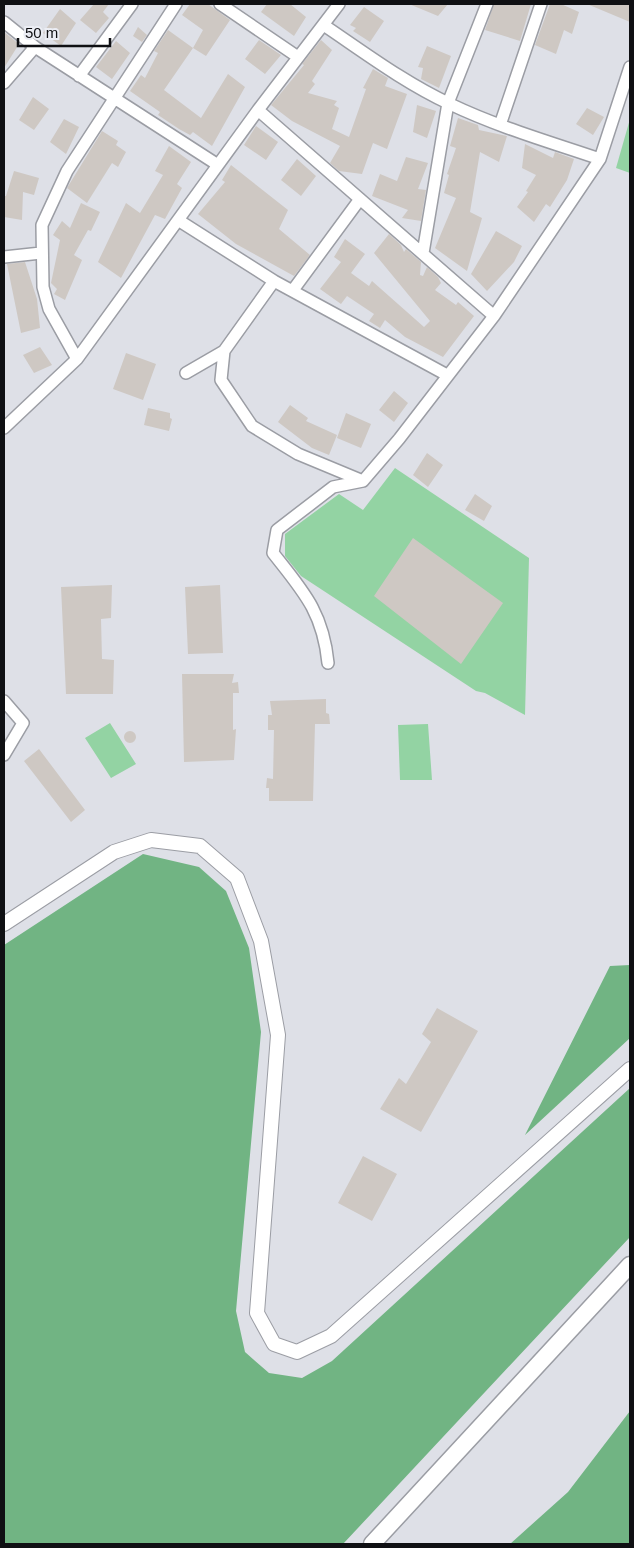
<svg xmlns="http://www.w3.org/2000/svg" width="634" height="1548" font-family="Arial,sans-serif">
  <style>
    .green { fill: #93d3a3 }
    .forest { fill: #71b483 }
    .building { fill: #cec8c3 }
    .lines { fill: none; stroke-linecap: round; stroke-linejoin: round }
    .minor-casing { stroke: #9b9da4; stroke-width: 14 }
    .tertiary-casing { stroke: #9b9da4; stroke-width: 16 }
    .secondary-casing { stroke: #9b9da4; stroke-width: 19 }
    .minor { stroke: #fff; stroke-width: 11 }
    .tertiary { stroke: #fff; stroke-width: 14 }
    .secondary { stroke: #fff; stroke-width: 16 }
  </style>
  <rect width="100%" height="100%" fill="#dee0e7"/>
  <path class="green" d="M630,119V173L616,168Z
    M395,468L529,558L525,715L485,693L476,691L301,576L285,556V534L339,494L363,510Z
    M110,723L136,764L111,778L85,738Z
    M428,724L432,780H400L398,725Z"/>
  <path class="forest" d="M143,854L199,867L226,891L249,948L261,1032L236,1311L245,1352L269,1373L302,1378L332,1361L630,1088V1237L343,1544H4V945Z
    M630,965V1038L525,1135L610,966Z
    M630,1411V1544H510L568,1492Z"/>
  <path class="building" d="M94,4H109L103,12L109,18L96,33L80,20Z
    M190,4H208L230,20L206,56L193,48L203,30L182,15Z
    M267,4H290L306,17L294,36L261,12Z
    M409,4H448L438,16Z
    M494,4H531L520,41L485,30Z
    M550,4H561L579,12L572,34L564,30L556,54L535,45Z
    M587,4H630V22Z
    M364,7L384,21L370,42L353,31L356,28L350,25Z
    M60,9L76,23L61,46L43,33Z
    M138,27L147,35L142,42L133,36Z
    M168,30L193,48L164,90L201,118L228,74L245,87L212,146L193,132L190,135L179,129L158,115L160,112L130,91L141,75L145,78L158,53L154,51Z
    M4,32L19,44L4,68Z
    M259,40L281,55L265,74L245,59Z
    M321,40L332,50L312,81L315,84L308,93L337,101L334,105L339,108L332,129L349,137L366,89L363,88L373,69L388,78L385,86L407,94L387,149L373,143L362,174L339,171L330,163L340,146L292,121L271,105L304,65L302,64Z
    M116,41L130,53L112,79L96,67Z
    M427,46L451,56L439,88L421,79L423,68L418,67Z
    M33,97L49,109L34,130L19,120Z
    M417,105L436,111L427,138L413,132Z
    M587,108L604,117L593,135L576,124Z
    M458,118L478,125L479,130L507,136L499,162L480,152L470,212L482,218L467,271L435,248L456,198L444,193L449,175L447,174L456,148L450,146Z
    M64,119L79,127L66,154L50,142Z
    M256,126L278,142L266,160L244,145Z
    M102,131L118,141L116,145L126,152L118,167L112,163L87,203L67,188Z
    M525,144L553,158L555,152L574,159L567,180L550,207L546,204L534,222L517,207L528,192L526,191L536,175L522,168Z
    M169,146L191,162L177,184L182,188L165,219L155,215L121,278L98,262L126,203L140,213L163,175L155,171Z
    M406,157L428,163L418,189L426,190L421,221L402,218L408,210L372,196L380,174L397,181Z
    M297,159L316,176L301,196L281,180Z
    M231,165L288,210L279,229L310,255L294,276L236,244L198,214L225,182L222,180Z
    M14,171L39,178L34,195L23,192L22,220L4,217V196H6Z
    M81,203L100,212L91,231L88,230L74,255L82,260L65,300L54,294L57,289L51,283L60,240L53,235L62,221L70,228Z
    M496,231L522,246L514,262L487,291L471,274Z
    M389,234L401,245L404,252L406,249L421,262L420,275L423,276L427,267L438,277L441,283L435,290L456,305L458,302L474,316L443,357L405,337L385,320L380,328L369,321L374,314L347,296L341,304L320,289L341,262L334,257L345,239L365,254L351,273L369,286L372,281L424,327L430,321L374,253Z
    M25,262L37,299L40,328L21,333L7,264Z
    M40,347L52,365L34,373L23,355Z
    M126,353L156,364L143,400L113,389Z
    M394,391L408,403L394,422L379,410Z
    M290,405L308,418L306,421L337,435L329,455L312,448L278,422Z
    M148,408L170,413V418L172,419L169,431L144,425Z
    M346,413L371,424L361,448L337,438Z
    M427,453L443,465L428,487L413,475Z
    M475,494L492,506L484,521L465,510Z
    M413,538L503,603L461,664L374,596Z
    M112,585L111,618L101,619L102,659L114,660L113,694H66L61,587Z
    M220,585L223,653L188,654L185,587Z
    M182,674H234L232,683L238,682L239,693H233V730L236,729L234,760L184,762Z
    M326,699V713L329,714L330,724H315L313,801H269V788H266L267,778L273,779L274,730H268V715H272L270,701Z
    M124 737a6 6 0 1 1 12 0a6 6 0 1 1-12 0Z
    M39,749L85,810L71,822L24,761Z
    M437,1008L478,1031L421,1132L380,1109L399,1078L406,1084L431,1042L422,1034Z
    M363,1156L397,1174L372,1221L338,1203Z"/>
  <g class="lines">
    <defs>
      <path id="minor" d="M220,4L298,57
        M4,22L35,47L218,165
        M325,26C365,53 405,83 450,104C498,127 550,142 600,159
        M79,76L132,4
        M4,83L35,47
        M258,110L494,316
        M500,125L541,4
        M178,220L274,281L447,375
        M423,253L448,103L487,4
        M4,257L41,253
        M293,290L360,199
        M224,351L221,380L252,426L298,454L363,481L399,439L494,316L600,159L630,67
        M77,359L49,309L43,287L42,225L67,171L176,4
        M186,373L224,351L274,281
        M4,428L77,359L258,110L339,4
        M328,663C323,612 303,591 273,553L277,530L333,487L363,481
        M4,701L23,723L4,755"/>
      <path id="tertiary" d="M4,924L114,852L151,840L200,846L237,878L261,941L278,1035L257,1313L274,1344L297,1352L331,1336L630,1069"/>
      <path id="secondary" d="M372,1544L630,1265"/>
    </defs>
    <use href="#minor" class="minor-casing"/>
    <use href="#tertiary" class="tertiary-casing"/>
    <use href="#secondary" class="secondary-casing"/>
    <use href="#minor" class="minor"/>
    <use href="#tertiary" class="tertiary"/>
    <use href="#secondary" class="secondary"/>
  </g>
  <rect width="634" height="1548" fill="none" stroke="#0f1013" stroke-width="10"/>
  <path d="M18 38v8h92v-8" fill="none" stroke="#0f1013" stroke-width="2.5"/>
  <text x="25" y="38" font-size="15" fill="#0f1013" stroke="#ebedf4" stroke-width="4" paint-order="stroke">50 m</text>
</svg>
